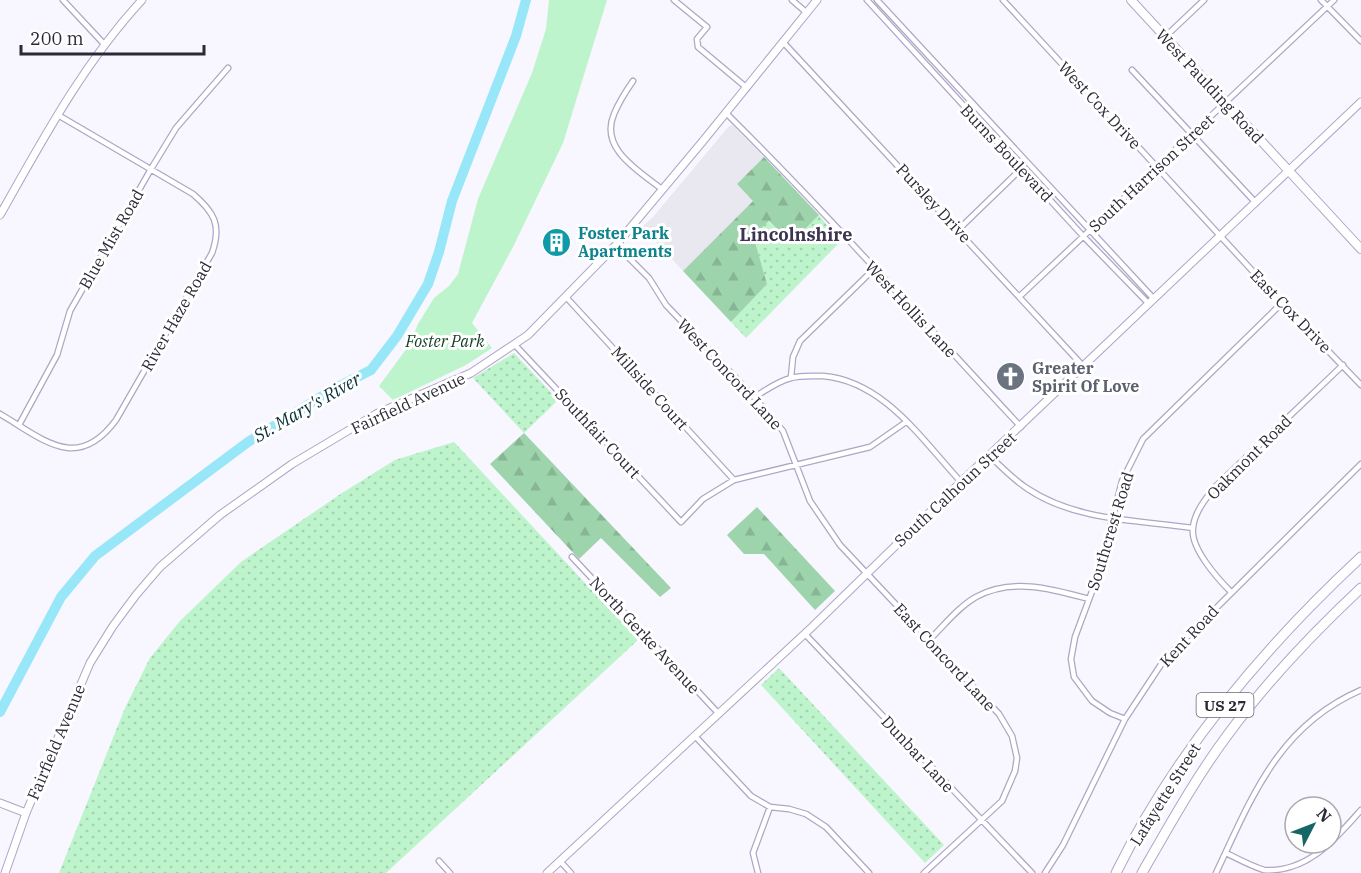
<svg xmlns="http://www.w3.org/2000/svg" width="1361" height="873" font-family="'IBM Plex Serif',serif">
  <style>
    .built { fill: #e9e7f0 }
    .grass { fill: url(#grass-dots) }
    .forest { fill: url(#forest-firs) }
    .green { fill: #bdf4cb }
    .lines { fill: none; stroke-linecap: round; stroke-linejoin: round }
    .river { stroke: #98e7f8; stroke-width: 10 }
    .street-casing { stroke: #aea6c8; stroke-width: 7 }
    .secondary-casing { stroke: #aea6c8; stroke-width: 9 }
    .primary-casing { stroke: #aea6c8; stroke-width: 10 }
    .highway-casing { stroke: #aea6c8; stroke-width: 11 }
    .street { stroke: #fff; stroke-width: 4.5 }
    .secondary { stroke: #fff; stroke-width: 7 }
    .primary { stroke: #fff; stroke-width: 8 }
    .highway { stroke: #fff; stroke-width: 9 }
    .labels { text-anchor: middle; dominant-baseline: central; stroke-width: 6; stroke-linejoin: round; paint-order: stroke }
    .shield { fill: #fff; stroke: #6c6973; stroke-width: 1.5 }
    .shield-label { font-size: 15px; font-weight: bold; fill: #2d2937 }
    .street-label { font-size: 16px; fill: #2d2937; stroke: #fff }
    .culture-label { font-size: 16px; font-weight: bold; fill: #0d838f; stroke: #fff; text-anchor: start }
    .park-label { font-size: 16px; font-style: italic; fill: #133d22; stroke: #fff }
    .worship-label { font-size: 16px; font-weight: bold; fill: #5b616d; stroke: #fff; text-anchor: start }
    .neighbourhood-label { font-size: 18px; font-weight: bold; fill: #3c3451; stroke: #fff }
    .water-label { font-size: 18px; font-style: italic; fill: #083037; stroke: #fff }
  </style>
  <defs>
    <pattern id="grass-dots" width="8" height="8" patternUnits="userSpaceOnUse" patternTransform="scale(1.5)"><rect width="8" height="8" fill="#bdf4cb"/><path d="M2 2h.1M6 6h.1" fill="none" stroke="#a3d1af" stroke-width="1.8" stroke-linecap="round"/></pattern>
    <pattern id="forest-firs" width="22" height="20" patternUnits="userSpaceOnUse" patternTransform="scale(1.5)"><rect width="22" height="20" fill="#9dd4ab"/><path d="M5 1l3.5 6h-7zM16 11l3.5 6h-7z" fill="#88b694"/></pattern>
  </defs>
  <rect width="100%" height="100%" fill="#f8f6fe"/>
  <path class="built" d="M732,125L764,157L737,184L753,201L683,271L642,227L653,217L729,126Z"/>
  <path class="grass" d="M819,215L840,242L746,338L731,322L767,284L753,236L768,221L791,243Z
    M514,353L558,400L524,433L473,378Z
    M454,442L638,640L386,873H59L125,708L150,658L180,621L241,562L342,493L395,460Z
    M779,668L944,845L925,863L761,685Z"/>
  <path class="forest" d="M764,157L819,215L791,243L769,221L753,235L767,284L731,322L683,271L753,201L737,184Z
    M524,433L671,588L660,597L601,538L579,559L490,464Z
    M757,507L835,591L815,610L764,554H744L727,535Z"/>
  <path class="green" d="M549,0H607L563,143L513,247L472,323L492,348L466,365L393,400L379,386L410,344L418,324L434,298L449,286L458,274L478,199L532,73L546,29Z"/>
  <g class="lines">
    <path class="river" d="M0,712L61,597L95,556L248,442L332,390L371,370L397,336L428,284L439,252L452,201L516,36L526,0"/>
    <defs>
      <path id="street" d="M63,0L104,44
        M674,0L707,27L697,39L698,47L747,88
        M792,0L807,13
        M867,0L1083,236L1149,304
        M877,0L1154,299
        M1003,0L1282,303L1361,385
        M1321,0L1361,41
        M1165,37L1204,0
        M783,42L1083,366
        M1132,70L1256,203
        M633,81C626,91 619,102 614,114C599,149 639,171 663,190
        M726,113C828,214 923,322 1021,427
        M958,230L1023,167
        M616,245L649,278L666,305L754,397L783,431L810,501L840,545L999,714L1012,736L1017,758L1015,771L1002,801L924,873
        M1020,296L1334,0
        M566,297L734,480
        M515,345L681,522L703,499L734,480L870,447L906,422
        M791,377L793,357L800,341L874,269
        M754,397C765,391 778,381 791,378C800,375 813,376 823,376C884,381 922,440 961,482
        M0,414C43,439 77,473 116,420L212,253C222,225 214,212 193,194L58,115
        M19,425L57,355L70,311L151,169L176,128L228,68
        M990,456C1002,468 1014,480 1028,489C1076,521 1137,520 1193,528
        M572,557L719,714
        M1231,592C1218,579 1190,548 1193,528C1194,513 1206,498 1215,487L1343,365
        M805,634L1032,873
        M928,641C943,627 958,607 976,597C1012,577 1053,589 1089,599
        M1125,719L1110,713L1092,701L1074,677L1071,659L1075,637L1097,578L1122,481L1143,439L1282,303
        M695,736L751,796L770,807L789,809L806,814L826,827L869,873
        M1226,853C1238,859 1251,866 1264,870C1308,873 1336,838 1361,810
        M439,861L450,873
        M560,861L571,873
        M758,873L753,853L770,807
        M1045,873L1063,845L1125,719L1164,660L1361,464
        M1216,873C1252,797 1278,726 1361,690"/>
      <path id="secondary" d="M0,215C43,139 83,64 142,0
        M0,803L26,813
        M5,873L26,813L90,663L113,626L136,595L160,567L220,515L292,464L376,414L471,373L528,335L616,245L703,141L817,0
        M547,873L812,627L961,482L1361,102"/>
      <path id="primary" d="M1131,0L1361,249"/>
      <path id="highway" d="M1116,873C1175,753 1264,647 1361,557
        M1142,873C1169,826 1196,777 1229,733C1268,680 1313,633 1361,588"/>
    </defs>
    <use href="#street" class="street-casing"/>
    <use href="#secondary" class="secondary-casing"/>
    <use href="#primary" class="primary-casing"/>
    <use href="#highway" class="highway-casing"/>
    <use href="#street" class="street"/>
    <use href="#secondary" class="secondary"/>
    <use href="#primary" class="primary"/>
    <use href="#highway" class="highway"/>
  </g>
  <defs>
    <symbol id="building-disc" viewBox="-11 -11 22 22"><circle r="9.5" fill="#0f9aa8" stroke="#fff"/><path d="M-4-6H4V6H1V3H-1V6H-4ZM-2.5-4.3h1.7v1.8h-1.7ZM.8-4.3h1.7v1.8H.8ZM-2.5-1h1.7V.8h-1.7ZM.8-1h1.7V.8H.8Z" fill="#fff"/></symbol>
    <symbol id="church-disc" viewBox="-11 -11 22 22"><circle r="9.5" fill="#6b7280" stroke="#fff"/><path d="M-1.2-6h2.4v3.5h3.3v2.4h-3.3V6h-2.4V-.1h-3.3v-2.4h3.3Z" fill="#fff"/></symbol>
  </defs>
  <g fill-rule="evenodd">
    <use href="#building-disc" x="540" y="226" width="33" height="33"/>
    <use href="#church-disc" x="994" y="360" width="33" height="33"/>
  </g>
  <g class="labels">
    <rect class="shield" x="1196.5" y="693" width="57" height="24" rx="4.5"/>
    <g class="shield-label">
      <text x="1225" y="705">US 27</text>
    </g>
    <g class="street-label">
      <text transform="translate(1210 86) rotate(47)">West Paulding Road</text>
      <text transform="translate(1100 105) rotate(47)">West Cox Drive</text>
      <text transform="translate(1007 153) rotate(47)">Burns Boulevard</text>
      <text transform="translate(1151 173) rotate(-43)">South Harrison Street</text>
      <text transform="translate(934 203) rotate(47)">Pursley Drive</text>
      <text transform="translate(111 239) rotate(-60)">Blue Mist Road</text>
      <text transform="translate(911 309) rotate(47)">West Hollis Lane</text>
      <text transform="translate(1291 311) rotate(46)">East Cox Drive</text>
      <text transform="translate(176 316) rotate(-60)">River Haze Road</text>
      <text transform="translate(730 374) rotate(47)">West Concord Lane</text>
      <text transform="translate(650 388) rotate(48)">Millside Court</text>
      <text transform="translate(408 403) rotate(-25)">Fairfield Avenue</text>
      <text transform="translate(598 433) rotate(47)">Southfair Court</text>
      <text transform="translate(1249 457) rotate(-45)">Oakmont Road</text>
      <text transform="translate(955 489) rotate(-43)">South Calhoun Street</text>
      <text transform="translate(1110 531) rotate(-73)">Southcrest Road</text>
      <text transform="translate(645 635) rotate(47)">North Gerke Avenue</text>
      <text transform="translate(1189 636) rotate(-47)">Kent Road</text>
      <text transform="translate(945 657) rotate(47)">East Concord Lane</text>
      <text transform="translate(56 742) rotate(-67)">Fairfield Avenue</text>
      <text transform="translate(918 754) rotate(47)">Dunbar Lane</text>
      <text transform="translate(1165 794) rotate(-58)">Lafayette Street</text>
    </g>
    <g class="culture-label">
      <text x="578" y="233">Foster Park<tspan x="578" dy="18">Apartments</tspan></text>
    </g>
    <g class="park-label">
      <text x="445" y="341">Foster Park</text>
    </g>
    <g class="worship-label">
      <text x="1032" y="368">Greater<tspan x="1032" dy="18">Spirit Of Love</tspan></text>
    </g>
    <g class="neighbourhood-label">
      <text x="796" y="234">Lincolnshire</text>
    </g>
    <g class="water-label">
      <text transform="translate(307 407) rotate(-30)">St. Mary's River</text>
    </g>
  </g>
  <g transform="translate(1313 825) rotate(48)"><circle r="28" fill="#ffffff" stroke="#aba9af" stroke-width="1.5"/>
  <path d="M0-4.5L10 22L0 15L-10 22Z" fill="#176667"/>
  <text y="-9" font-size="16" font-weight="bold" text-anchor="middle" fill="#2d2937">N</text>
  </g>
  <path d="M21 45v9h183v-9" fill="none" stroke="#2d2937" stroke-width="3"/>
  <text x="30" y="45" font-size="18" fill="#2d2937" stroke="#ffffff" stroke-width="4.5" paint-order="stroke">200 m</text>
</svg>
